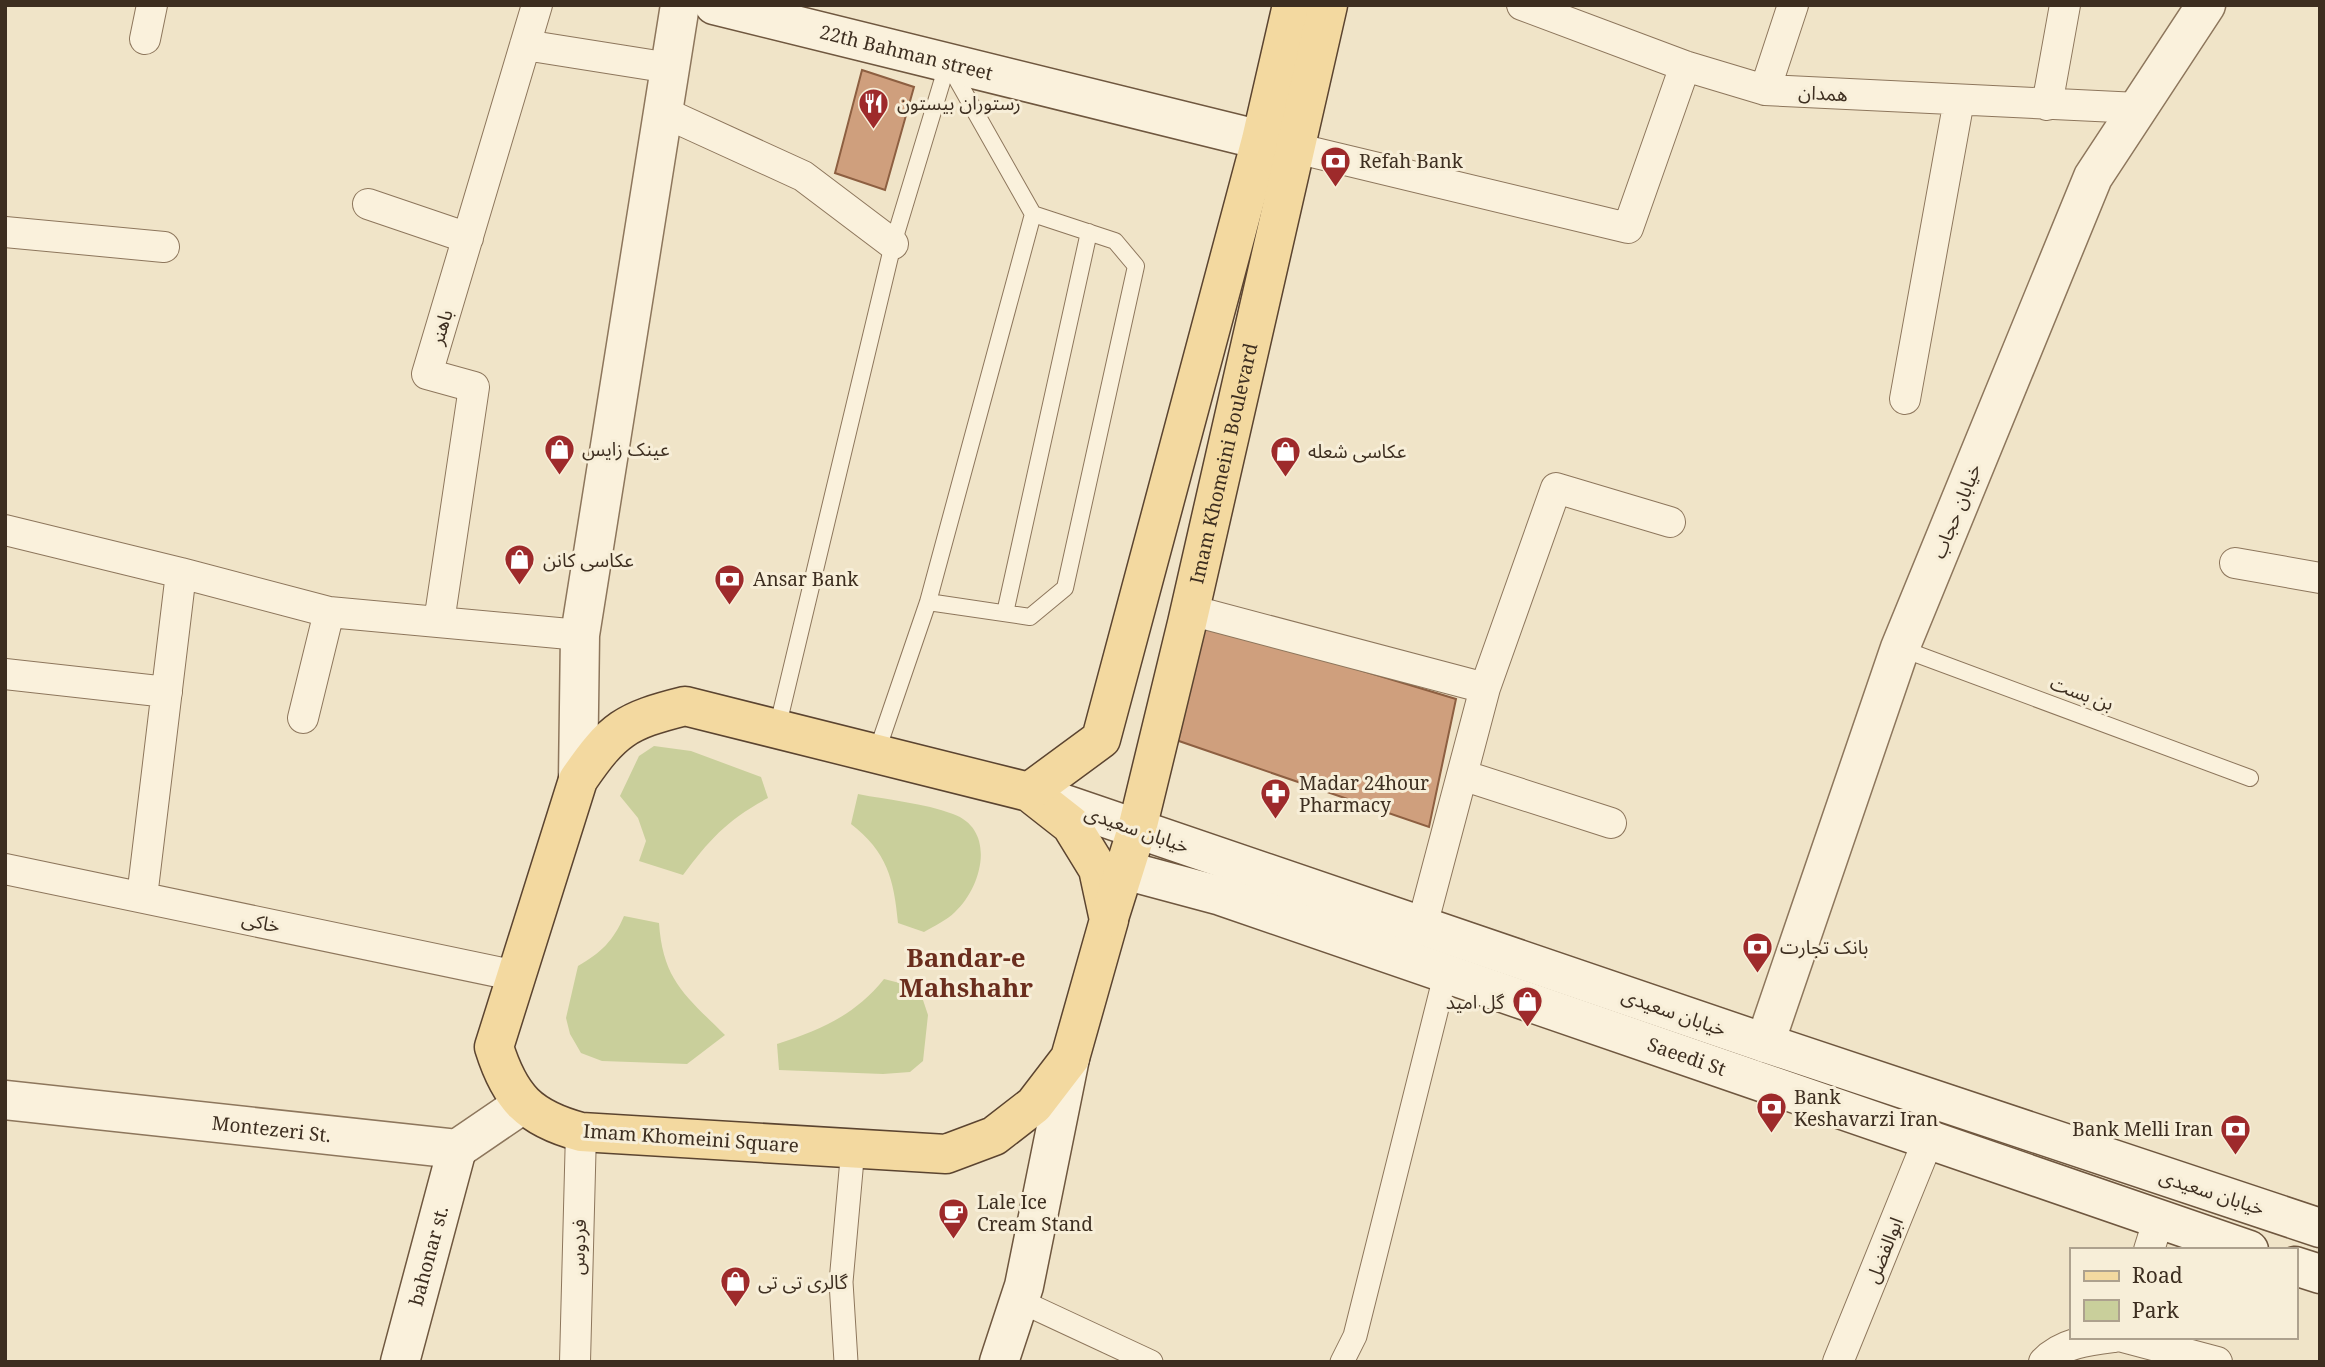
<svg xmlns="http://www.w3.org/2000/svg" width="2325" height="1367" font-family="'Noto Serif','Noto Sans Arabic',serif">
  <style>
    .green { fill: #c9cf9b }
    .building { fill: #cf9f7d; stroke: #8d5f41; stroke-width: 2 }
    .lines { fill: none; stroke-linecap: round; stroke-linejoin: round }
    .service-casing { stroke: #8d765c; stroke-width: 18 }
    .pedestrian-casing { stroke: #8d765c; stroke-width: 25 }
    .minor-casing { stroke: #8d765c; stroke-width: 32 }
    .tertiary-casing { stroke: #8d765c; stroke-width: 41 }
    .secondary-casing { stroke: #6f573f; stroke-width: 41 }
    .primary-casing { stroke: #5b4430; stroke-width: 41 }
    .service { stroke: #faf1dc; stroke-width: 16 }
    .pedestrian { stroke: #faf1dc; stroke-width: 23 }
    .minor { stroke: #faf1dc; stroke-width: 30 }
    .tertiary { stroke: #faf1dc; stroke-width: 38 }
    .secondary { stroke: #faf1dc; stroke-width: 38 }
    .primary { stroke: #f3d9a0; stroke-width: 38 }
    .labels { text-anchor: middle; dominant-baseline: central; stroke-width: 6; stroke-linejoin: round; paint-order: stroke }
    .street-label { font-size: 19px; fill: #3d2e20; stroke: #f7eed8 }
    .poi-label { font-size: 19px; fill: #3d2e20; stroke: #f7eed8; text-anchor: start }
    .district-label { font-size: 26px; font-weight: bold; fill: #6b2e1e; stroke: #f7eed8 }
  </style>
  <rect width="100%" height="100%" fill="#f0e4c8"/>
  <path class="green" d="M654,746L691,751L761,777L768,798C728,819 709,840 683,875L639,861L646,841L638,818L620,796L639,756Z
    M858,794C888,800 924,803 953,814C997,830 982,887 955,912C947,920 934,926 924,932L898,923C894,879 887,852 851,824Z
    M624,916L659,923C663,981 686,996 725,1035L687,1064L602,1061L581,1053L570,1034L566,1018L578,966C601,953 614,940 624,916Z
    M884,979L919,988L928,1015L923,1061L910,1072L883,1074L779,1070L777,1044C821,1030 855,1015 884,979Z"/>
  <path class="building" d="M862,70L914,87L885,190L835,173Z
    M1204,623L1456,699L1429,827L1176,740Z"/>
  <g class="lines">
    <defs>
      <path id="service" d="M928,602L1030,617L1065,588L1136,266L1115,241L1033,214
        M1005,613L1089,232
        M1900,648L2250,778
        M777,729L893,244L948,62
        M876,754L928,602L1033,214L951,69"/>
      <path id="pedestrian" d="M1020,1301L1151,1362
        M846,1362L841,1282L853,1148
        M1342,1362L1355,1336L1446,972"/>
      <path id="minor" d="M1522,5L1685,66L1765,90L2138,108
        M145,39L152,5
        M525,45L670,68
        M1765,90L1793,5
        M2047,105L2065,5
        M663,112L803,176L893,244
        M1295,148L1628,228L1685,66
        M368,204L468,238
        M5,232L164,247
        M1905,399L1959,100
        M5,530L181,573L142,897
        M2235,563L2320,578
        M181,573L329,612L580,635
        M1190,610L1485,688
        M439,622L474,387L427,374L537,5
        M5,674L167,692
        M303,718L329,612
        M1462,775L1611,823
        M5,869L517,976
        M1422,926L1485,688L1556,488L1670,522
        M2149,1250L2159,1218
        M2123,1337L2217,1362
        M575,1362L581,1132
        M1838,1362L1929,1138
        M2044,1362C2062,1343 2089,1340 2114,1337"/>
      <g id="tertiary">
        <path d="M578,780L580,635L680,5"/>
        <path d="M1765,1043L1900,648L2093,177L2206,5"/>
        <path id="s1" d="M5,1100L457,1149L523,1104"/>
      </g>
      <g id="secondary">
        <path id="s2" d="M714,5L1261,140"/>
        <path d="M1035,794L1765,1043L2320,1228"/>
        <path id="s3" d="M1124,870L1221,896L2249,1250"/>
        <path d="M2295,1266L2320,1274"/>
        <path id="s4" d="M400,1362L457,1149"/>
        <path d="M999,1362L1024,1286L1070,1058"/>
      </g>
      <g id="primary">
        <path d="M685,706L1029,792L1071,825L1098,869L1109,920L1070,1058L1034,1105L994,1136L946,1154L581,1132C529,1118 510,1098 494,1047L578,780C613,729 625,721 685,706Z"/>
        <path d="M1029,792L1101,739L1261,140L1292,5"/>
        <path id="s5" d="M1109,918L1137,829L1187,623L1328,5"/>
      </g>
    </defs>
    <use href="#service" class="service-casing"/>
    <use href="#pedestrian" class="pedestrian-casing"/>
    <use href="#minor" class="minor-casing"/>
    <use href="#tertiary" class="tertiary-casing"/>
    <use href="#secondary" class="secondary-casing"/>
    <use href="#primary" class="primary-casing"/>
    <use href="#service" class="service"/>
    <use href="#pedestrian" class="pedestrian"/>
    <use href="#minor" class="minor"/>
    <use href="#tertiary" class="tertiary"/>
    <use href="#secondary" class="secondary"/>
    <use href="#primary" class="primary"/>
  </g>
  <defs>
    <symbol id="restaurant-pin" viewBox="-11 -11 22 30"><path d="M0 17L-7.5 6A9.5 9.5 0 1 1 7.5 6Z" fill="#9e2a2b" stroke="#f7eed8"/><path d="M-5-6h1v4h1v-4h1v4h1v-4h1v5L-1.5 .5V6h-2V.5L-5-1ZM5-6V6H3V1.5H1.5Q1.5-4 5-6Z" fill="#fff"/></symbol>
    <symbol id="bank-pin" viewBox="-11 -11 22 30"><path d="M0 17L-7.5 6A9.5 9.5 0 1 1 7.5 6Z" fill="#9e2a2b" stroke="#f7eed8"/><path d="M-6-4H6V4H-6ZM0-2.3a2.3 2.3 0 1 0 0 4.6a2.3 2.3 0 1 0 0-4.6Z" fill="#fff"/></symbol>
    <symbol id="shop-pin" viewBox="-11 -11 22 30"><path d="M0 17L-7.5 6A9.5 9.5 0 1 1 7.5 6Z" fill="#9e2a2b" stroke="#f7eed8"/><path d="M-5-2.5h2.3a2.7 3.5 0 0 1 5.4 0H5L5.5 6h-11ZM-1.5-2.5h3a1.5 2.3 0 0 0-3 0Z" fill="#fff"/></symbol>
    <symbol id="pharmacy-pin" viewBox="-11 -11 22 30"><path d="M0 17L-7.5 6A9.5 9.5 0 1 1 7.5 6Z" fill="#9e2a2b" stroke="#f7eed8"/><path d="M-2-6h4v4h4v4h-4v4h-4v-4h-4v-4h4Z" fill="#fff"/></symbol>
    <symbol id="cafe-pin" viewBox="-11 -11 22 30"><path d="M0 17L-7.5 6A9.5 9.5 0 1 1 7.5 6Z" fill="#9e2a2b" stroke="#f7eed8"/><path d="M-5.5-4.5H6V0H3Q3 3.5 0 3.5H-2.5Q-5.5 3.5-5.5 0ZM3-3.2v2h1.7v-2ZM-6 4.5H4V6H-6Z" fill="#fff"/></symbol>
  </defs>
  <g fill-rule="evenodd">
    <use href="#restaurant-pin" x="856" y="86" width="35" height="47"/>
    <use href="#bank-pin" x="1318" y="144" width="35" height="47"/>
    <use href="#shop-pin" x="542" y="432" width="35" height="47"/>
    <use href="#shop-pin" x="1268" y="434" width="35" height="47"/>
    <use href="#shop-pin" x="502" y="542" width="35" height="47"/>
    <use href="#bank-pin" x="712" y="562" width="35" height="47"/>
    <use href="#pharmacy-pin" x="1258" y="776" width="35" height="47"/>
    <use href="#bank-pin" x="1740" y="930" width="35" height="47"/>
    <use href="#shop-pin" x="1510" y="984" width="35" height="47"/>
    <use href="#bank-pin" x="1754" y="1090" width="35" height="47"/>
    <use href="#bank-pin" x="2218" y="1112" width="35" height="47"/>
    <use href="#cafe-pin" x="936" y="1196" width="35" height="47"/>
    <use href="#shop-pin" x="718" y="1264" width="35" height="47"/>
  </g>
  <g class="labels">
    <g class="street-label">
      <text stroke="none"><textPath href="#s2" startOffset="198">22th Bahman street</textPath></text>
      <text transform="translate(1823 93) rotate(3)">همدان</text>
      <text transform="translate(441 327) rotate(-73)">باهنر</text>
      <text stroke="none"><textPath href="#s5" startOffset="469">Imam Khomeini Boulevard</textPath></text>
      <text transform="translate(1956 511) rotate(-68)">خیابان حجاب</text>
      <text transform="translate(2082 693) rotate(20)">بن بست</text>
      <text transform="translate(1137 829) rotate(19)">خیابان سعیدی</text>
      <text transform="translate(261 922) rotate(12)">خاکی</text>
      <text transform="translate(1674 1012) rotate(19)">خیابان سعیدی</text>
      <text stroke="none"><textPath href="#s3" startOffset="593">Saeedi St</textPath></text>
      <text stroke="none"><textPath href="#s1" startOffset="268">Montezeri St.</textPath></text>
      <text transform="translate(691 1138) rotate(4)">Imam Khomeini Square</text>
      <text transform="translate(2212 1192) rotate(18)">خیابان سعیدی</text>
      <text transform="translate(578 1247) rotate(-88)">فردوس</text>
      <text transform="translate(1884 1250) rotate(-68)">ابوالفضل</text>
      <text stroke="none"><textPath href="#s4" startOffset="110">bahonar st.</textPath></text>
    </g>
    <g class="poi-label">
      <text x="897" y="103">رستوران بیستون</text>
      <text x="1359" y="161">Refah Bank</text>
      <text x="582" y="449">عینک زایس</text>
      <text x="1308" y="451">عکاسی شعله</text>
      <text x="543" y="560">عکاسی کانن</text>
      <text x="753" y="579">Ansar Bank</text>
      <text x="1299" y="783">Madar 24hour<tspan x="1299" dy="22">Pharmacy</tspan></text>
      <text x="1780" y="947">بانک تجارت</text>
      <text x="1504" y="1002" text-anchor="end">گل امید</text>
      <text x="1794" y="1097">Bank<tspan x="1794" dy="22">Keshavarzi Iran</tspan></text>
      <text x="2213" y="1129" text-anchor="end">Bank Melli Iran</text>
      <text x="977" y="1202">Lale Ice<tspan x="977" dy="22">Cream Stand</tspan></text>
      <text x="758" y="1282">گالری تی تی</text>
    </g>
    <g class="district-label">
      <text x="966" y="957">Bandar-e<tspan x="966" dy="30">Mahshahr</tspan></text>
    </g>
  </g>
  <rect width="2325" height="1367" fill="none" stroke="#3d2e20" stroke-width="14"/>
  <rect x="2070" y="1248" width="228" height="91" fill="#f7eed8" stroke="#ada18e" stroke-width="2"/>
  <rect x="2084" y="1271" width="35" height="10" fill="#f3d9a0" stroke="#ada18e" stroke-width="2"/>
  <text x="2132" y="1283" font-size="21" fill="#3d2e20">Road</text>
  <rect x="2084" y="1300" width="35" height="21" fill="#c9cf9b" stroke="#ada18e" stroke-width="2"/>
  <text x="2132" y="1318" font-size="21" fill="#3d2e20">Park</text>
</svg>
